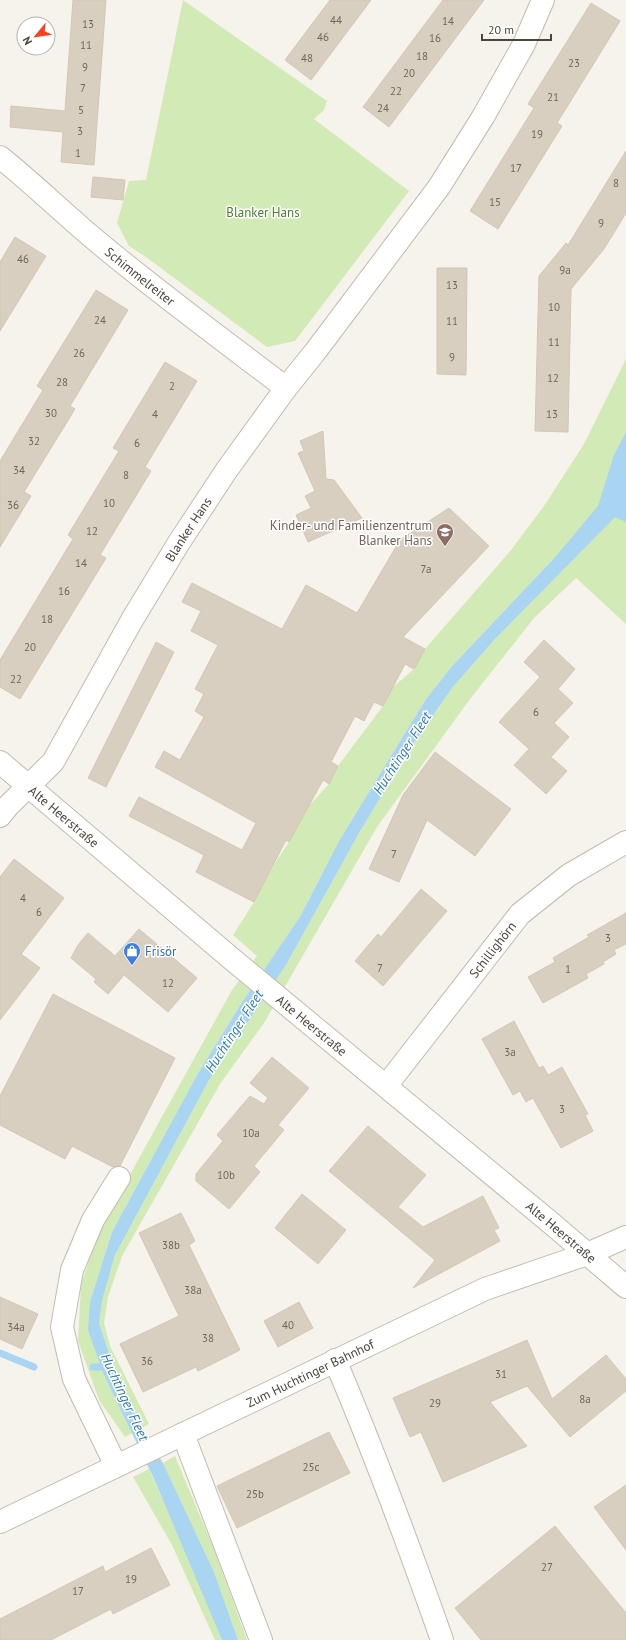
<svg xmlns="http://www.w3.org/2000/svg" width="626" height="1640" font-family="'PT Sans',sans-serif">
  <style>
    .green { fill: #d2eab5 }
    .water { fill: #a9d4f2 }
    .lines { fill: none; stroke-linecap: round; stroke-linejoin: round }
    .stream { stroke: #a9d4f2; stroke-width: 7 }
    .building { fill: #d8cfc1; stroke: #d3c7b4 }
    .minor-casing { stroke: #c2bbae; stroke-width: 24 }
    .minor { stroke: #fff; stroke-width: 22 }
    .labels { text-anchor: middle; dominant-baseline: central; stroke-width: 3; stroke-linejoin: round; paint-order: stroke }
    .number-label { font-size: 11px; fill: #6e675b }
    .park-label { font-size: 13px; fill: #4a7f2a; stroke: #fff }
    .street-label { font-size: 13px; fill: #4b4439; stroke: #fff }
    .education-label { font-size: 13px; fill: #785e54; stroke: #fff; text-anchor: end }
    .shop-label { font-size: 13px; fill: #366cbe; stroke: #fff; text-anchor: start }
    .water-label { font-size: 14px; font-style: italic; fill: #2e7ab2; stroke: #fff }
  </style>
  <rect width="100%" height="100%" fill="#f6f3ec"/>
  <path class="green" d="M183,0L327,101L324,110L314,119L409,191L295,341L267,347L146,257L129,246L117,223L129,181L146,180Z
    M626,359V624L576,578L534,618L470,699L377,827L264,1023L220,1084L122,1256L108,1297L104,1323L110,1346L149,1424L142,1428L111,1359L99,1323L102,1301L115,1255L209,1080L286,965L359,833L409,750L452,688L495,639L564,567L554,558L453,665L426,699L339,841L301,915L241,1004L197,1075L112,1232L90,1302L104,1375L132,1433L125,1437L99,1400L78,1341L81,1284L101,1227L232,990L257,956L233,935L254,902L273,866L289,842L308,807L329,784L338,766L383,706L393,687L414,669L425,649L511,550L544,506L584,444Z
    M175,1456L215,1552L247,1640H238L214,1572L163,1463Z
    M149,1469L192,1566L222,1640H215L172,1545L133,1477Z"/>
  <path class="water" d="M626,432V522L615,517L495,639L452,688L409,750L359,833L286,965L209,1080L115,1255L102,1301L99,1323L111,1359L122,1387L142,1428L163,1463L214,1572L238,1640H222L154,1479L104,1375L88,1330L90,1302L112,1232L197,1075L241,1004L301,915L339,841L426,699L453,665L557,555L598,506L614,455Z"/>
  <g class="lines">
    <path class="stream" d="M0,1353L34,1367
      M93,1367H109"/>
  </g>
  <path class="building" d="M73,0H106L94,165L61,162L63,132L10,127L11,106L65,111Z
    M330,0H371L311,80L285,60Z
    M443,0H484L389,127L363,107Z
    M591,3L620,21L557,123L562,126L498,229L470,211L534,108L528,104Z
    M626,151V213L604,249L571,289L568,432L535,431L539,276L566,243L568,245Z
    M93,177L125,180L123,200L91,197Z
    M15,237L46,256L0,331V262Z
    M437,268H467L466,375L437,374Z
    M96,290L128,310L70,406L75,409L24,492L31,496L0,547V461L43,390L37,386Z
    M165,362L197,381L145,467L151,471L100,555L106,558L20,699L0,687V660L73,539L68,535L119,451L113,448Z
    M323,431L326,479L334,480L362,518L308,542L296,515L311,508L305,496L315,491L298,453L304,451L300,441Z
    M449,508L489,546L403,637L425,649L414,669L405,664L383,706L374,702L364,721L355,716L331,762L338,766L329,784L323,780L289,842L286,840L254,902L196,872L204,855L129,816L139,797L242,850L256,823L155,767L164,751L180,760L204,717L195,711L204,694L195,689L218,645L191,631L201,611L182,602L192,583L282,629L306,585L357,613L400,540Z
    M544,640L575,669L558,689L573,703L554,723L569,737L551,757L567,771L546,794L514,765L529,749L499,722L540,677L524,662Z
    M156,642L174,652L106,787L88,778Z
    M435,752L511,809L475,856L427,820L399,882L369,869L403,795Z
    M14,859L64,898L21,954L40,968L0,1020V877Z
    M421,889L447,911L383,986L355,961L378,934L381,937Z
    M626,913V944L614,950L616,954L603,962L604,964L586,974L588,978L543,1003L528,977L555,962L553,958L589,937L587,935Z
    M139,929L197,978L168,1012L124,975L108,994L94,982L96,979L71,958L78,945L88,933L115,956Z
    M53,994L175,1058L120,1166L113,1167L72,1146L65,1159L0,1125V1096Z
    M514,1021L539,1068L543,1066L548,1075L562,1067L588,1114L585,1115L593,1131L561,1148L533,1098L526,1102L520,1091L513,1095L482,1039Z
    M272,1057L309,1088L278,1125L284,1130L254,1166L260,1172L229,1209L196,1181V1174L223,1141L217,1135L250,1096L264,1104L268,1098L250,1083Z
    M368,1126L426,1175L398,1207L423,1227L483,1196L499,1228L494,1230L500,1241L413,1288L435,1260L329,1171Z
    M302,1194L346,1230L318,1264L275,1228Z
    M181,1213L195,1241L189,1245L240,1350L198,1371L196,1367L143,1392L120,1344L179,1316L139,1233Z
    M0,1297L38,1314L22,1349L0,1339Z
    M299,1302L313,1328L278,1347L264,1321Z
    M527,1340L552,1399L606,1355L626,1379V1391L570,1437L527,1386L490,1402L527,1446L443,1482L421,1432L410,1437L393,1398Z
    M329,1432L350,1473L237,1528L217,1486Z
    M626,1485V1550L594,1507Z
    M555,1526L626,1613V1640H481L455,1608Z
    M151,1548L170,1585L113,1614L111,1609L51,1640H0V1619L103,1566L105,1572Z"/>
  <g class="lines">
    <defs>
      <g id="minor">
        <path id="s1" d="M0,157C34,184 65,215 99,243C159,293 223,340 286,388"/>
        <path id="s2" d="M0,762L233,960L551,1223L626,1287"/>
        <path id="s3" d="M0,816L8,806L53,762L132,620L178,544L226,471L286,388L315,352L439,187L483,117L524,44L543,0"/>
        <path id="s4" d="M386,1086L520,914L569,875L626,842"/>
        <path d="M335,1360C374,1452 409,1546 442,1640"/>
        <path d="M183,1434L261,1640"/>
        <path d="M116,1466L74,1379L62,1327L72,1270L93,1220L119,1178"/>
        <path id="s5" d="M0,1522L485,1289L587,1254L626,1237"/>
      </g>
    </defs>
    <use href="#minor" class="minor-casing"/>
    <use href="#minor" class="minor"/>
  </g>
  <defs>
    <symbol id="school-pin" viewBox="-11 -11 22 30"><path d="M0 17L-7.5 6A9.5 9.5 0 1 1 7.5 6Z" fill="#8d6e63" stroke="#fff"/><path d="M0-5L7-2L0 1L-7-2ZM-4 1L0 2.5L4 1V4Q0 6-4 4Z" fill="#fff"/></symbol>
    <symbol id="shop-pin" viewBox="-11 -11 22 30"><path d="M0 17L-7.5 6A9.5 9.5 0 1 1 7.5 6Z" fill="#3f7fe0" stroke="#fff"/><path d="M-5-2.5h2.3a2.7 3.5 0 0 1 5.4 0H5L5.5 6h-11ZM-1.5-2.5h3a1.5 2.3 0 0 0-3 0Z" fill="#fff"/></symbol>
  </defs>
  <g fill-rule="evenodd">
    <use href="#school-pin" x="435" y="522" width="20" height="27"/>
    <use href="#shop-pin" x="122" y="941" width="20" height="27"/>
  </g>
  <g class="labels">
    <g class="number-label">
      <text x="336" y="20">44</text>
      <text x="448" y="21">14</text>
      <text x="88" y="24">13</text>
      <text x="323" y="37">46</text>
      <text x="435" y="38">16</text>
      <text x="86" y="45">11</text>
      <text x="422" y="56">18</text>
      <text x="307" y="58">48</text>
      <text x="574" y="63">23</text>
      <text x="85" y="67">9</text>
      <text x="409" y="73">20</text>
      <text x="83" y="88">7</text>
      <text x="396" y="91">22</text>
      <text x="553" y="97">21</text>
      <text x="383" y="108">24</text>
      <text x="81" y="110">5</text>
      <text x="80" y="131">3</text>
      <text x="537" y="134">19</text>
      <text x="78" y="153">1</text>
      <text x="516" y="168">17</text>
      <text x="616" y="183">8</text>
      <text x="495" y="202">15</text>
      <text x="601" y="223">9</text>
      <text x="23" y="259">46</text>
      <text x="565" y="270">9a</text>
      <text x="452" y="285">13</text>
      <text x="554" y="307">10</text>
      <text x="100" y="320">24</text>
      <text x="452" y="321">11</text>
      <text x="554" y="342">11</text>
      <text x="79" y="353">26</text>
      <text x="452" y="357">9</text>
      <text x="553" y="378">12</text>
      <text x="62" y="382">28</text>
      <text x="172" y="386">2</text>
      <text x="51" y="413">30</text>
      <text x="155" y="414">4</text>
      <text x="552" y="414">13</text>
      <text x="34" y="441">32</text>
      <text x="137" y="443">6</text>
      <text x="19" y="470">34</text>
      <text x="126" y="475">8</text>
      <text x="109" y="503">10</text>
      <text x="13" y="505">36</text>
      <text x="92" y="531">12</text>
      <text x="81" y="563">14</text>
      <text x="426" y="569">7a</text>
      <text x="64" y="591">16</text>
      <text x="47" y="619">18</text>
      <text x="30" y="647">20</text>
      <text x="16" y="679">22</text>
      <text x="536" y="712">6</text>
      <text x="394" y="854">7</text>
      <text x="23" y="898">4</text>
      <text x="39" y="912">6</text>
      <text x="608" y="938">3</text>
      <text x="380" y="968">7</text>
      <text x="568" y="969">1</text>
      <text x="168" y="983">12</text>
      <text x="510" y="1052">3a</text>
      <text x="562" y="1109">3</text>
      <text x="251" y="1133">10a</text>
      <text x="226" y="1175">10b</text>
      <text x="171" y="1245">38b</text>
      <text x="193" y="1290">38a</text>
      <text x="288" y="1325">40</text>
      <text x="16" y="1327">34a</text>
      <text x="208" y="1338">38</text>
      <text x="147" y="1361">36</text>
      <text x="501" y="1374">31</text>
      <text x="585" y="1399">8a</text>
      <text x="435" y="1403">29</text>
      <text x="311" y="1467">25c</text>
      <text x="255" y="1494">25b</text>
      <text x="547" y="1567">27</text>
      <text x="131" y="1579">19</text>
      <text x="78" y="1591">17</text>
    </g>
    <g class="park-label">
      <text x="263" y="212">Blanker Hans</text>
    </g>
    <g class="street-label">
      <text stroke="none"><textPath href="#s1" startOffset="184">Schimmelreiter</textPath></text>
      <text stroke="none"><textPath href="#s3" startOffset="345">Blanker Hans</textPath></text>
      <text stroke="none"><textPath href="#s2" startOffset="84">Alte Heerstraße</textPath></text>
      <text stroke="none"><textPath href="#s4" startOffset="173">Schillighörn</textPath></text>
      <text stroke="none"><textPath href="#s2" startOffset="408">Alte Heerstraße</textPath></text>
      <text stroke="none"><textPath href="#s2" startOffset="732">Alte Heerstraße</textPath></text>
      <text stroke="none"><textPath href="#s5" startOffset="344">Zum Huchtinger Bahnhof</textPath></text>
    </g>
    <g class="education-label">
      <text x="432" y="525">Kinder- und Familienzentrum<tspan x="432" dy="15">Blanker Hans</tspan></text>
    </g>
    <g class="shop-label">
      <text x="145" y="951">Frisör</text>
    </g>
    <g class="water-label">
      <text transform="translate(402 753) rotate(-57)">Huchtinger Fleet</text>
      <text transform="translate(234 1031) rotate(-57)">Huchtinger Fleet</text>
      <text transform="translate(125 1397) rotate(65)">Huchtinger Fleet</text>
    </g>
  </g>
  <g transform="translate(36 36) rotate(241)"><circle r="19" fill="#ffffff" stroke="#b7b4b0"/>
  <path d="M0-3L7 15L0 10L-7 15Z" fill="#fc3f1d"/>
  <text y="-6" font-size="11" font-weight="bold" text-anchor="middle" fill="#4b4439">N</text>
  </g>
  <path d="M482 34v6h69v-6" fill="none" stroke="#4b4439" stroke-width="2"/>
  <text x="488" y="34" font-size="12" fill="#4b4439" stroke="#ffffff" stroke-width="3" paint-order="stroke">20 m</text>
</svg>
